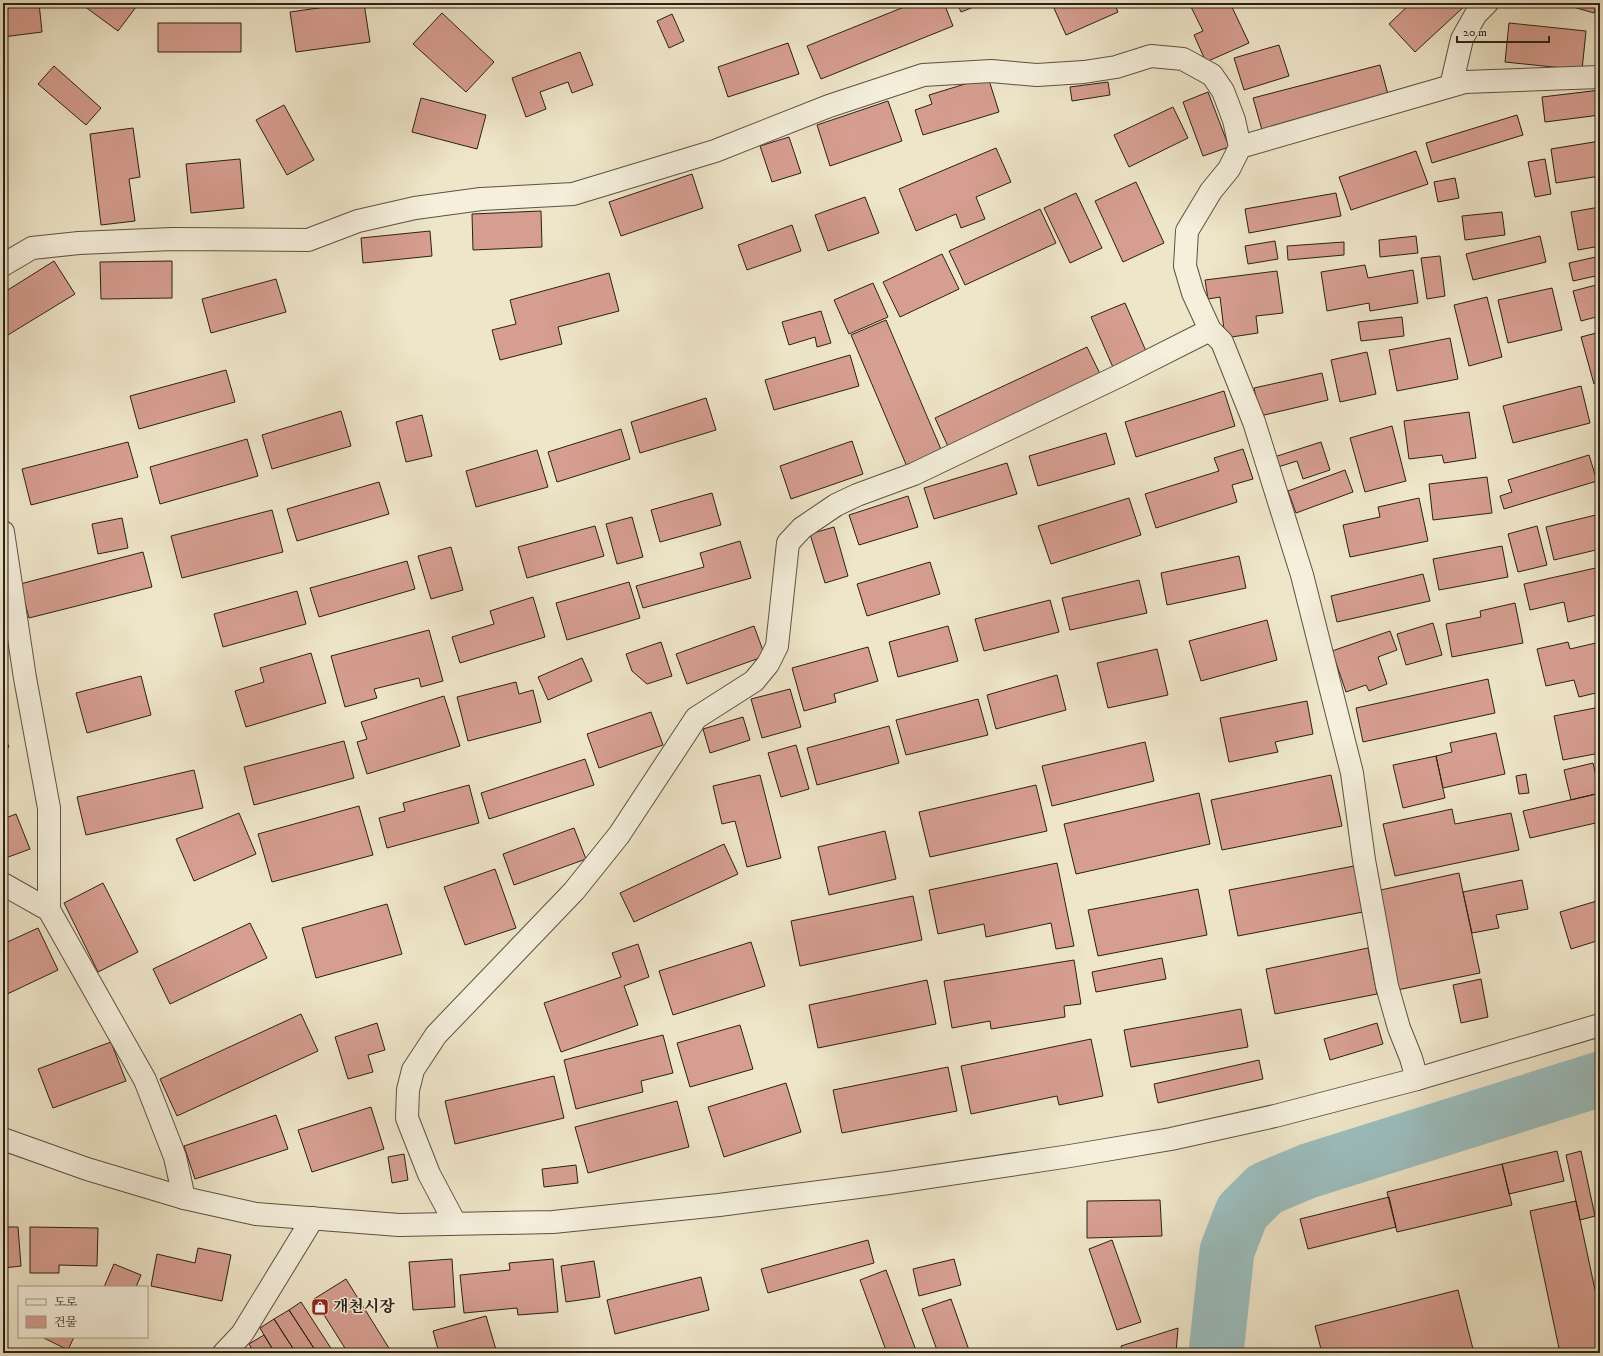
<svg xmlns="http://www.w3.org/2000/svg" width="1603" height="1356" font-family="'IM FELL DW Pica','Noto Serif KR',serif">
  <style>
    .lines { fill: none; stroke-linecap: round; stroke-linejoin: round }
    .river { stroke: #9cbebe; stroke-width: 55 }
    .building { fill: #d69e90; stroke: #2a2018 }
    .minor-casing { stroke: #5b5244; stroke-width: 24 }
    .tertiary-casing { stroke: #5b5244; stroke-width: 24 }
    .minor { stroke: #f5efdc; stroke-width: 22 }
    .tertiary { stroke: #f5efdc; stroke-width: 22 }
    .labels { text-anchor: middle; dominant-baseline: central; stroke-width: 3; stroke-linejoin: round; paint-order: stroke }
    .poi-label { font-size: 16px; font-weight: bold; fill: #2a2018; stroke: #f5efdc; text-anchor: start }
  </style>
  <rect width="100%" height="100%" fill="#efe6c9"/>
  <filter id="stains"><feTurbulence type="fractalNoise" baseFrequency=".005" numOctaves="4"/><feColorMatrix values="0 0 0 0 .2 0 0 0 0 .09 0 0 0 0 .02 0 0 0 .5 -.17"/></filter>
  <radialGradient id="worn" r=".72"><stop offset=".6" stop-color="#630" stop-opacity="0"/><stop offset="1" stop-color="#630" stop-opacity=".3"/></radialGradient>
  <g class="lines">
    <path class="river" d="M1216,1353L1227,1251L1242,1212L1265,1189L1308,1171L1600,1079"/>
  </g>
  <path class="building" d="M3,3H39L42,32L3,37Z
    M80,3H139L118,31Z
    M354,3H364L370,42L296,52L290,12Z
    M914,3H944L953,26L821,79L807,46Z
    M957,3H984L961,12Z
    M1061,3H1114L1118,12L1066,35L1053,6Z
    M1189,3H1230L1249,43L1206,62L1194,35L1203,31Z
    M1411,3H1468L1415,52L1389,24Z
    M1559,3H1597L1594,13Z
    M442,13L494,62L466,92L413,44Z
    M672,14L684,41L669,48L657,21Z
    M158,23H241V52H158Z
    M1509,23L1586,31L1582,70L1505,62Z
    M788,43L799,74L728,97L718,67Z
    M1279,45L1289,76L1244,90L1234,58Z
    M580,52L593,85L572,93L568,82L540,92L546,109L526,117L512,78Z
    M1380,65L1389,98L1262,130L1253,98Z
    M54,66L101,108L86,125L38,84Z
    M988,77L999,112L923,135L915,110L932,104L929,95Z
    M1108,82L1110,95L1072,101L1070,87Z
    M1600,90V115L1545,122L1542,97Z
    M1208,92L1229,147L1203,156L1183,102Z
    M421,98L486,115L477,149L412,132Z
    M888,101L902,141L830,166L817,125Z
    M284,105L314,160L287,175L256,120Z
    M1173,107L1188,138L1129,167L1114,135Z
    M1517,115L1523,135L1432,163L1426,143Z
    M133,128L140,177L129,179L135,221L101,225L90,134Z
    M789,137L801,173L772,182L760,146Z
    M1600,141V176L1556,183L1551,149Z
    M996,148L1011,182L976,197L985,219L961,228L956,214L916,231L899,189Z
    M1416,151L1428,184L1351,210L1339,177Z
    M240,159L244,208L191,213L186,164Z
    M1545,159L1551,194L1535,197L1528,162Z
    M692,174L703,208L621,236L609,202Z
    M1455,178L1459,198L1438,202L1434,182Z
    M1136,182L1164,243L1123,262L1095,201Z
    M1076,193L1102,248L1070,263L1044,208Z
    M1336,193L1341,216L1249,233L1245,209Z
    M865,197L879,233L828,251L815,215Z
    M1600,207V246L1578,250L1571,212Z
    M1040,209L1056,243L965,285L949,251Z
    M541,211L542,247L473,250L472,214Z
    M1502,212L1505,235L1465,240L1462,216Z
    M792,225L801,251L747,270L738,245Z
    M3,228L8,236L3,240Z
    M430,231L432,256L363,263L361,238Z
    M1416,236L1418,253L1380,257L1379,240Z
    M1540,236L1546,262L1473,280L1466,254Z
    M1275,241L1278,259L1248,264L1245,246Z
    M1344,242V255L1288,260L1287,246Z
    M942,254L959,289L900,317L883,282Z
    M1440,256L1445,296L1427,299L1421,258Z
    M1600,256V275L1573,281L1569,263Z
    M54,261L75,294L3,338V293Z
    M172,261V298L101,299L100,262Z
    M1365,265L1368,278L1413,270L1418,303L1370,311L1369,303L1327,311L1321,272Z
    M1277,271L1283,313L1256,316L1258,333L1225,338L1220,297L1208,299L1205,280Z
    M609,273L619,311L558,327L562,344L500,360L492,330L516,324L510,300Z
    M276,279L286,312L211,333L202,299Z
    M873,283L888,317L849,334L834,300Z
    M1600,284V316L1581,321L1573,291Z
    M1552,288L1562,330L1508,343L1498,300Z
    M1487,297L1502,357L1469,366L1454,305Z
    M1125,303L1149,358L1115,372L1091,317Z
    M821,311L831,343L817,347L815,337L789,345L782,322Z
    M1402,317L1404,336L1361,341L1358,322Z
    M886,320L943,454L908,469L851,335Z
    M1600,332V382L1594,384L1581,337Z
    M1450,338L1458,379L1397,391L1389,350Z
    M1087,347L1104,382L951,453L935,418Z
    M1367,352L1376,394L1340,402L1331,360Z
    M850,355L859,386L774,410L765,380Z
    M226,370L235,402L139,429L130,396Z
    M1322,373L1328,400L1260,416L1254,388Z
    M1581,386L1590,423L1513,443L1503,406Z
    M1224,391L1235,426L1136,457L1125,422Z
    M1600,391V406L1596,392Z
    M706,398L716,430L640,453L631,422Z
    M341,411L351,446L272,469L262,435Z
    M1469,412L1476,458L1444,463L1442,455L1409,459L1404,421Z
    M422,415L432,456L406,462L396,422Z
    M1392,426L1406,481L1365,492L1350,438Z
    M621,429L630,459L557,482L548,452Z
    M1106,433L1115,464L1038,486L1029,456Z
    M247,439L258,476L160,504L150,467Z
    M852,441L863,474L791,499L780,466Z
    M128,442L138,477L31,505L22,469Z
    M1321,442L1330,470L1303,479L1297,461L1275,468L1271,458Z
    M1243,449L1253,479L1232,485L1237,502L1156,528L1145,494L1219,471L1214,458Z
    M537,450L548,487L476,507L466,471Z
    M1589,455L1597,481L1504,509L1500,496L1512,492L1508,480Z
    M1007,463L1017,494L934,519L924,488Z
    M1345,470L1353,492L1296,513L1288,491Z
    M1487,477L1492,513L1433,520L1429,484Z
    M379,482L389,514L297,541L287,509Z
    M712,493L721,525L660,542L651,510Z
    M908,496L918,527L859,545L849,515Z
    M1129,498L1141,535L1051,564L1038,526Z
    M1419,498L1428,541L1350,557L1343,525L1380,517L1378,507Z
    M272,510L283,552L182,578L171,536Z
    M1600,514V549L1554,560L1546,527Z
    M632,517L643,557L617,564L606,524Z
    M122,518L128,548L98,554L92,524Z
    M595,526L604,556L527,578L518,547Z
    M1537,526L1547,565L1518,572L1508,534Z
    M834,527L848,576L825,583L810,534Z
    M740,541L751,578L643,608L636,586L704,567L700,553Z
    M1502,546L1508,577L1439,590L1433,559Z
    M451,547L463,590L431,599L418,556Z
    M143,552L152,587L29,618L20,584Z
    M1239,556L1246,588L1167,605L1161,573Z
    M407,561L415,589L319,617L310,588Z
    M930,562L940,594L867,616L857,584Z
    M1600,567V614L1568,622L1564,602L1530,610L1524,584Z
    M1423,574L1430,601L1337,622L1331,596Z
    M1139,580L1147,613L1070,630L1062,598Z
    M629,582L640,618L567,640L556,603Z
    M297,591L306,624L223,647L214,614Z
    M533,597L545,637L460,663L452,637L494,624L490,611Z
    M1050,600L1059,632L984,651L975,619Z
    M1515,603L1523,643L1452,657L1446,624L1481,617L1480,611Z
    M1267,620L1277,660L1201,681L1189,641Z
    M1433,623L1442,655L1406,665L1397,634Z
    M754,626L765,656L687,684L676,654Z
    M948,626L958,661L898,677L889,642Z
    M429,630L443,681L421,687L419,678L374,689L377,698L345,707L331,656Z
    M1390,631L1397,650L1378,657L1387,684L1369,691L1366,685L1346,692L1332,651Z
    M661,642L672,676L647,684L632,671L626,654Z
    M1568,642L1570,649L1600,642V692L1579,697L1574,680L1546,686L1537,649Z
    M868,647L878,681L834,694L836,702L804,711L792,668Z
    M1157,649L1168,695L1108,708L1097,663Z
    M311,653L326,703L246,727L235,691L264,682L260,668Z
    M582,658L592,681L548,700L538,677Z
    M1057,675L1066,710L996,729L987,695Z
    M141,676L151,715L87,733L76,693Z
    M1488,679L1495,713L1363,742L1356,708Z
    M516,682L519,694L533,690L541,722L468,741L457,697Z
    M790,689L801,727L762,738L751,699Z
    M444,696L460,746L367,774L357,742L367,739L361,722Z
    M978,699L988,735L906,755L896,720Z
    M1307,701L1313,734L1275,742L1278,752L1229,762L1220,718Z
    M1600,707V753L1563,760L1554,716Z
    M651,712L663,745L599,768L587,734Z
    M743,717L750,740L710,753L703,729Z
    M889,726L899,763L817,785L807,748Z
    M3,733L9,747L3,749Z
    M1496,733L1505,774L1443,788L1436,756L1452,752L1450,743Z
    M344,741L354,778L254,805L244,767Z
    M1145,742L1154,781L1052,806L1042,766Z
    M796,745L809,789L781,797L768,753Z
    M1436,756L1445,798L1403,808L1393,765Z
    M585,759L594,785L489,819L481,793Z
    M1593,763L1600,793L1571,800L1564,770Z
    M194,770L203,808L86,835L77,797Z
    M1526,774L1529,793L1519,794L1516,776Z
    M760,775L781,858L747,867L735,821L722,824L713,786Z
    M1331,775L1342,826L1222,850L1211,800Z
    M469,785L479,823L387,848L379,818L405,811L403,803Z
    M1036,785L1047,831L930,857L919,812Z
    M1199,793L1210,844L1076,874L1064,824Z
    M1600,793V822L1530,838L1523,811Z
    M359,806L373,855L272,882L258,834Z
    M1452,809L1455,824L1511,813L1519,850L1395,876L1383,824Z
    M239,813L256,854L194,881L176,839Z
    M16,814L30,849L3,859V819Z
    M574,828L586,859L514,885L503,854Z
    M885,831L896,879L829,895L818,847Z
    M724,844L738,874L634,922L620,893Z
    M1057,863L1074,946L1056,949L1051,923L986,937L984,924L938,934L929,890Z
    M1354,866L1363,912L1238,936L1229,890Z
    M495,869L516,928L465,945L444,887Z
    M1459,873L1480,973L1397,990L1376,891Z
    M1522,880L1528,909L1496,915L1499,928L1472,933L1463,892Z
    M103,883L138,952L98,972L64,903Z
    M1198,889L1207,935L1098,956L1088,910Z
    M913,896L922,940L800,966L791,921Z
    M1600,900V940L1571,949L1560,912Z
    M387,904L402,954L316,978L302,928Z
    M250,923L267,958L170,1004L153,969Z
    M38,928L58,970L3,996V944Z
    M751,942L765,986L673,1015L659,971Z
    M638,944L649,977L624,986L638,1025L561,1052L544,1003L621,977L612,953Z
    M1368,948L1377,994L1275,1014L1266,969Z
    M1162,958L1166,979L1096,992L1092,972Z
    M1074,960L1081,1004L1064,1006L1065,1017L991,1029L990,1021L952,1028L944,981Z
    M1481,979L1488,1017L1461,1023L1453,985Z
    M927,980L936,1024L818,1048L809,1005Z
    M1241,1009L1248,1047L1131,1067L1124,1030Z
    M301,1014L318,1051L177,1116L160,1079Z
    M377,1023L385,1050L368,1055L373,1072L348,1079L335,1037Z
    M1377,1023L1383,1044L1330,1060L1324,1039Z
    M740,1025L753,1069L690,1087L677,1043Z
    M3,1034L8,1047L3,1049Z
    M663,1035L673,1073L641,1081L643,1092L576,1109L564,1060Z
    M1091,1039L1103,1096L1059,1105L1057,1096L971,1114L961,1066Z
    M111,1042L126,1081L53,1108L38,1069Z
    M1259,1060L1263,1079L1158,1103L1154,1084Z
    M948,1067L957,1111L842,1133L833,1090Z
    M554,1076L564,1118L455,1144L445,1101Z
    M786,1083L801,1132L724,1157L708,1107Z
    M677,1101L689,1147L588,1173L575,1127Z
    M371,1107L384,1149L312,1172L298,1130Z
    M276,1115L288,1149L195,1179L184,1146Z
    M1557,1151L1564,1181L1509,1194L1502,1164Z
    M1581,1151L1595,1216L1580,1220L1566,1155Z
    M404,1154L408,1180L392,1183L388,1157Z
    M1502,1164L1512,1205L1397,1232L1387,1192Z
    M576,1165L578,1183L544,1187L542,1169Z
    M3,1179L6,1180L3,1205Z
    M1389,1197L1396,1227L1308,1249L1300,1219Z
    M1160,1200L1162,1236L1087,1238V1201Z
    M1576,1201L1600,1313V1353H1560L1530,1211Z
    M3,1227H18L21,1266L4,1268Z
    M30,1227L98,1228L97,1266L59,1265V1273H30Z
    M868,1240L874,1263L768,1293L761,1269Z
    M1112,1240L1141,1322L1117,1330L1089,1249Z
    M198,1248L231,1255L222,1301L151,1286L157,1254L195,1263Z
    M452,1259L455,1307L413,1310L409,1262Z
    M553,1259L558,1312L518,1315L517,1308L464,1313L460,1275L510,1270L509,1263Z
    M954,1259L961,1285L919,1296L913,1269Z
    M594,1261L600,1297L566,1302L561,1266Z
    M114,1264L141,1275L136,1287H104Z
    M886,1270L917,1353H887L860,1280Z
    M701,1277L709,1310L615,1334L607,1300Z
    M346,1279L392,1353H348L314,1299Z
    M1458,1290L1474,1353H1322L1315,1326Z
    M951,1299L970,1353H938L922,1309Z
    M301,1302L334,1353H317L289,1310Z
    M289,1310L317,1353H296L274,1319Z
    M486,1316L497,1353H439L433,1331Z
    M274,1319L296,1353H275L264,1335L260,1328Z
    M1178,1328L1176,1353H1123L1121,1346Z
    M264,1335L275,1353H254L253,1351L249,1344Z
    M42,1337H74L68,1350Z"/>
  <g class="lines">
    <defs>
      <path id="minor" d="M1451,86L1462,39L1476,14L1487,3
        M1240,147L1465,82L1600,77
        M3,265L32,248L79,243L172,239L308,240L358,221L415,208L481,199L573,194L715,151L829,106L923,75L991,71L1037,75L1084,72L1116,67L1151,56L1183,59L1212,75L1223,91L1234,120L1240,147L1229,169L1211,191L1187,231L1185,266L1193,293L1210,330L1222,342L1254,422L1302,575L1352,773L1364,860L1387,986L1399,1028L1411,1058L1417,1079
        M3,532L25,678L49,808V910L145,1080L175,1157L184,1198
        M3,884L49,910
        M455,1223L429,1174L407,1118L408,1090L413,1070L436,1035L574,891L619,835L696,718L754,681L768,664L777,646L788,543L802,528L836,505L857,495L914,474L1121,375L1210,330
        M224,1353L242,1334L313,1218"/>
      <path id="tertiary" d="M3,1139L87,1169L184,1198L256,1214L399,1225L553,1222L719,1205L889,1183L1070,1156L1171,1139L1275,1116L1417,1079L1600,1025"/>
    </defs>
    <use href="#minor" class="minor-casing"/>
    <use href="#tertiary" class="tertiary-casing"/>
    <use href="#minor" class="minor"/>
    <use href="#tertiary" class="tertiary"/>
  </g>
  <defs>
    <symbol id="shop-square" viewBox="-11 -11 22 22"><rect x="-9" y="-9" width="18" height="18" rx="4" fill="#8f2418" stroke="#f5efdc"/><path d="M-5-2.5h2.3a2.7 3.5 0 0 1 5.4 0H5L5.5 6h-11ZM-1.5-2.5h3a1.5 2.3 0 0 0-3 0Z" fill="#fff"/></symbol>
  </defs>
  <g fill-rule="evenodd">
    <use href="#shop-square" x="310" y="1297" width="20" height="20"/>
  </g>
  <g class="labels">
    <g class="poi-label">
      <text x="333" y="1307">개천시장</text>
    </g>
  </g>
  <rect width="1603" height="1356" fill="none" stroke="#efe6c9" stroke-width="16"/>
  <rect x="4" y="4" width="1595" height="1348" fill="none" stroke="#2a2018" stroke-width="2"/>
  <rect x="8" y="8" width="1587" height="1340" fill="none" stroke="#2a2018"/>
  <rect x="18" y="1286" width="130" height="52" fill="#f5efdc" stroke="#a49c8e"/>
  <rect x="26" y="1299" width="20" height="6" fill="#f5efdc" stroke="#a49c8e"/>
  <text x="54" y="1306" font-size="12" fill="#2a2018">도로</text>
  <rect x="26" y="1316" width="20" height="12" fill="#d69e90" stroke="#a49c8e"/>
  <text x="54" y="1326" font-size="12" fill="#2a2018">건물</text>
  <path d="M1457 36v6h92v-6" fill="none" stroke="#2a2018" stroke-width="2"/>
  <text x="1463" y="36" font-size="12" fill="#2a2018" stroke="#f5efdc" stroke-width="3" paint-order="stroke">20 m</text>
  <rect width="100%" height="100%" filter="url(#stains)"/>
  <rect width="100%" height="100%" fill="url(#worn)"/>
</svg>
